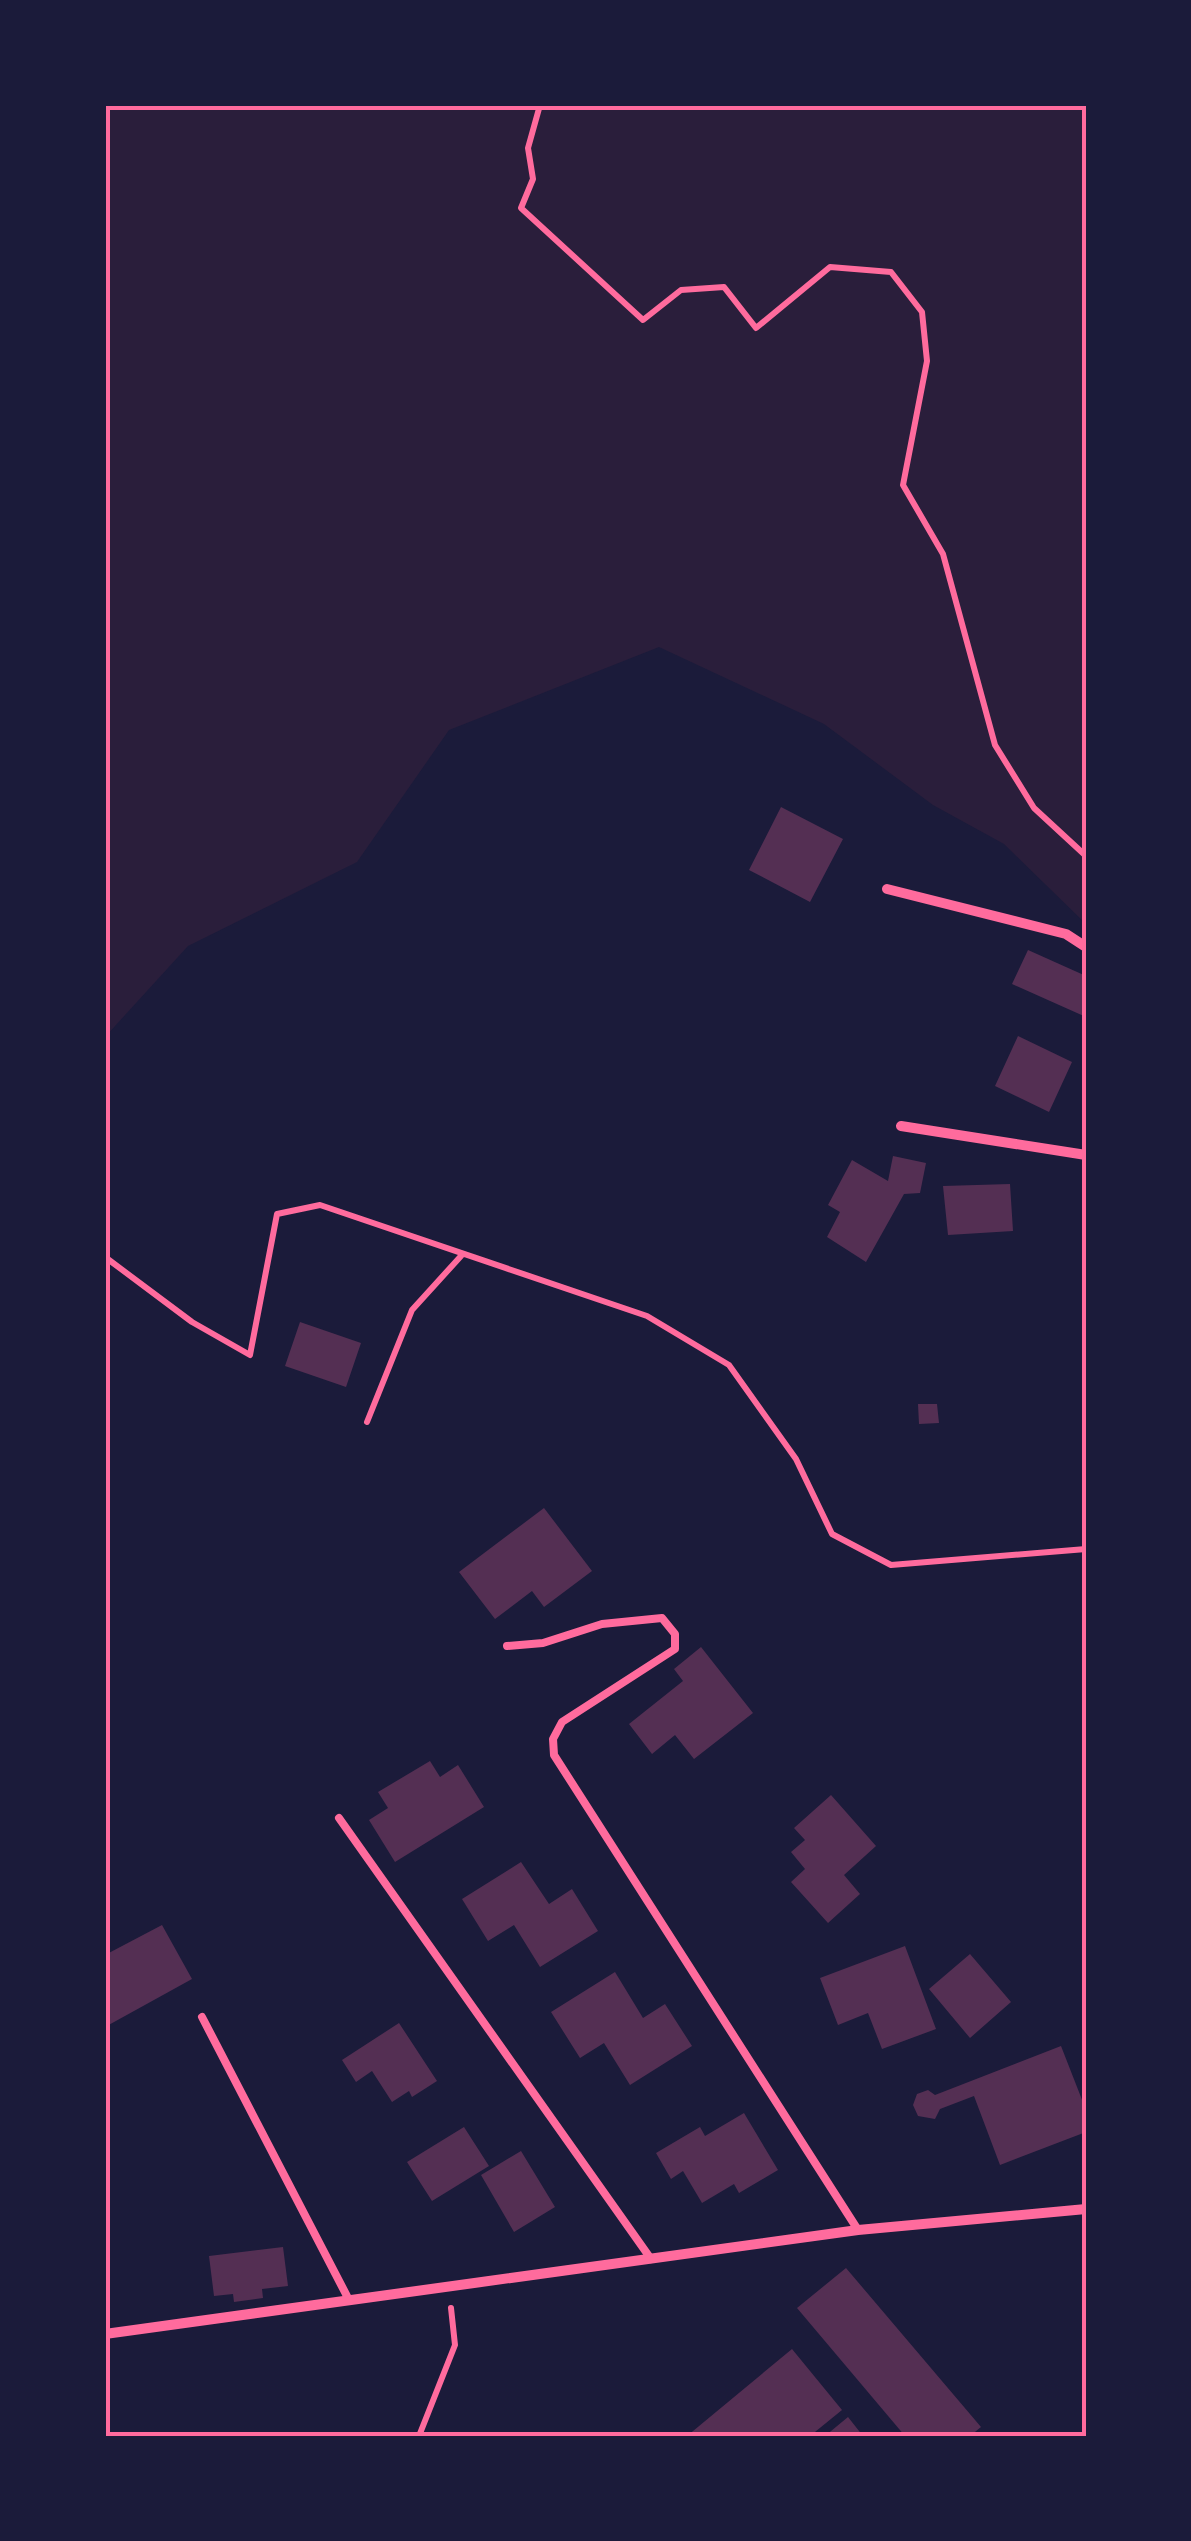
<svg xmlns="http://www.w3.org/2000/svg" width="1191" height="2541" font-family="'PT Serif',serif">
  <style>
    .green { fill: #2a1e3b }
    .building { fill: #542f53 }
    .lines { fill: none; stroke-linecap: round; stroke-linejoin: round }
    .path { stroke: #ff6b9d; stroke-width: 6 }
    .service { stroke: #ff6b9d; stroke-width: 8 }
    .minor { stroke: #ff6b9d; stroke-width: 10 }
    .neatline { fill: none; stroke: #ff6b9d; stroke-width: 4 }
  </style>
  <rect width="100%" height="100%" fill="#1b1b3a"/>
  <path class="green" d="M105,105H1086V924L1004,844L933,805L824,724L659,647L449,730L357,862L188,946L105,1037Z"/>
  <path class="building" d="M781,807L843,839L810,902L749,870Z
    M1028,950L1086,976V1017L1012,984Z
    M1018,1036L1072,1062L1049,1112L995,1086Z
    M893,1156L926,1163L920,1193L904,1194L866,1262L827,1237L840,1212L828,1205L852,1160L888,1181Z
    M1010,1184L1013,1231L948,1235L943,1186Z
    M300,1322L361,1343L346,1387L285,1366Z
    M918,1404H937L939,1423L919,1424Z
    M544,1508L592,1571L544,1607L532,1591L495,1619L459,1572Z
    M701,1647L753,1713L694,1759L675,1735L652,1754L629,1724L683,1681L674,1669Z
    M430,1761L440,1777L458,1765L484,1807L395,1862L369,1820L388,1808L378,1792Z
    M831,1795L876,1846L844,1875L860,1894L828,1923L791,1882L805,1869L791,1852L805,1840L794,1828Z
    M521,1862L549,1904L572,1889L598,1931L540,1967L514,1925L488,1941L462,1899Z
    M162,1925L192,1979L105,2027V1955Z
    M905,1946L936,2029L882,2049L868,2013L838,2025L820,1978Z
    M970,1954L1011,2002L970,2038L929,1989Z
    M615,1972L643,2018L665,2004L692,2046L630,2085L604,2043L580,2058L551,2012Z
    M399,2023L437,2081L412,2097L409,2091L392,2102L372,2071L356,2082L342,2060Z
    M1061,2046L1086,2110V2132L1000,2165L974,2096L940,2109L935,2119L918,2116L913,2105L917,2094L928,2090L935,2095Z
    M744,2113L778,2170L739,2193L734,2184L702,2203L683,2171L671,2179L656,2153L700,2127L705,2136Z
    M464,2127L489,2166L432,2201L407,2162Z
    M521,2151L555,2207L514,2232L481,2175Z
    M283,2247L288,2286L262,2289L263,2298L234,2302L233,2294L214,2296L209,2256Z
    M846,2268L981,2427L970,2436H905L797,2308Z
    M792,2349L842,2410L810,2436H687Z
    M848,2417L863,2436H825Z"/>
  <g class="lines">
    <path class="path" d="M540,105L528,148L533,179L521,208L643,320L681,290L724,287L756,328L830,267L891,272L922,312L927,361L903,485L943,554L995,745L1034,808L1086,856
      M105,1257L192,1322L250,1355L277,1214L320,1205L647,1316L729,1365L796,1459L832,1534L891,1565L1086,1549
      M367,1422L412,1310L461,1256
      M419,2436L455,2345L451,2308"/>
    <path class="service" d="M507,1646L543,1643L602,1624L662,1618L675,1634V1649L562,1722L553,1739L554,1755L858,2230
      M339,1818L651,2259
      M202,2017L349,2300"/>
    <path class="minor" d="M887,889L1066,934L1086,947
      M901,1126L1086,1155
      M105,2334L858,2230L1086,2209"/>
  </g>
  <rect width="1191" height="2541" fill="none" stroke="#1b1b3a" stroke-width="215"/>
  <rect x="108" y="108" width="976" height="2326" class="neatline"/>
</svg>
